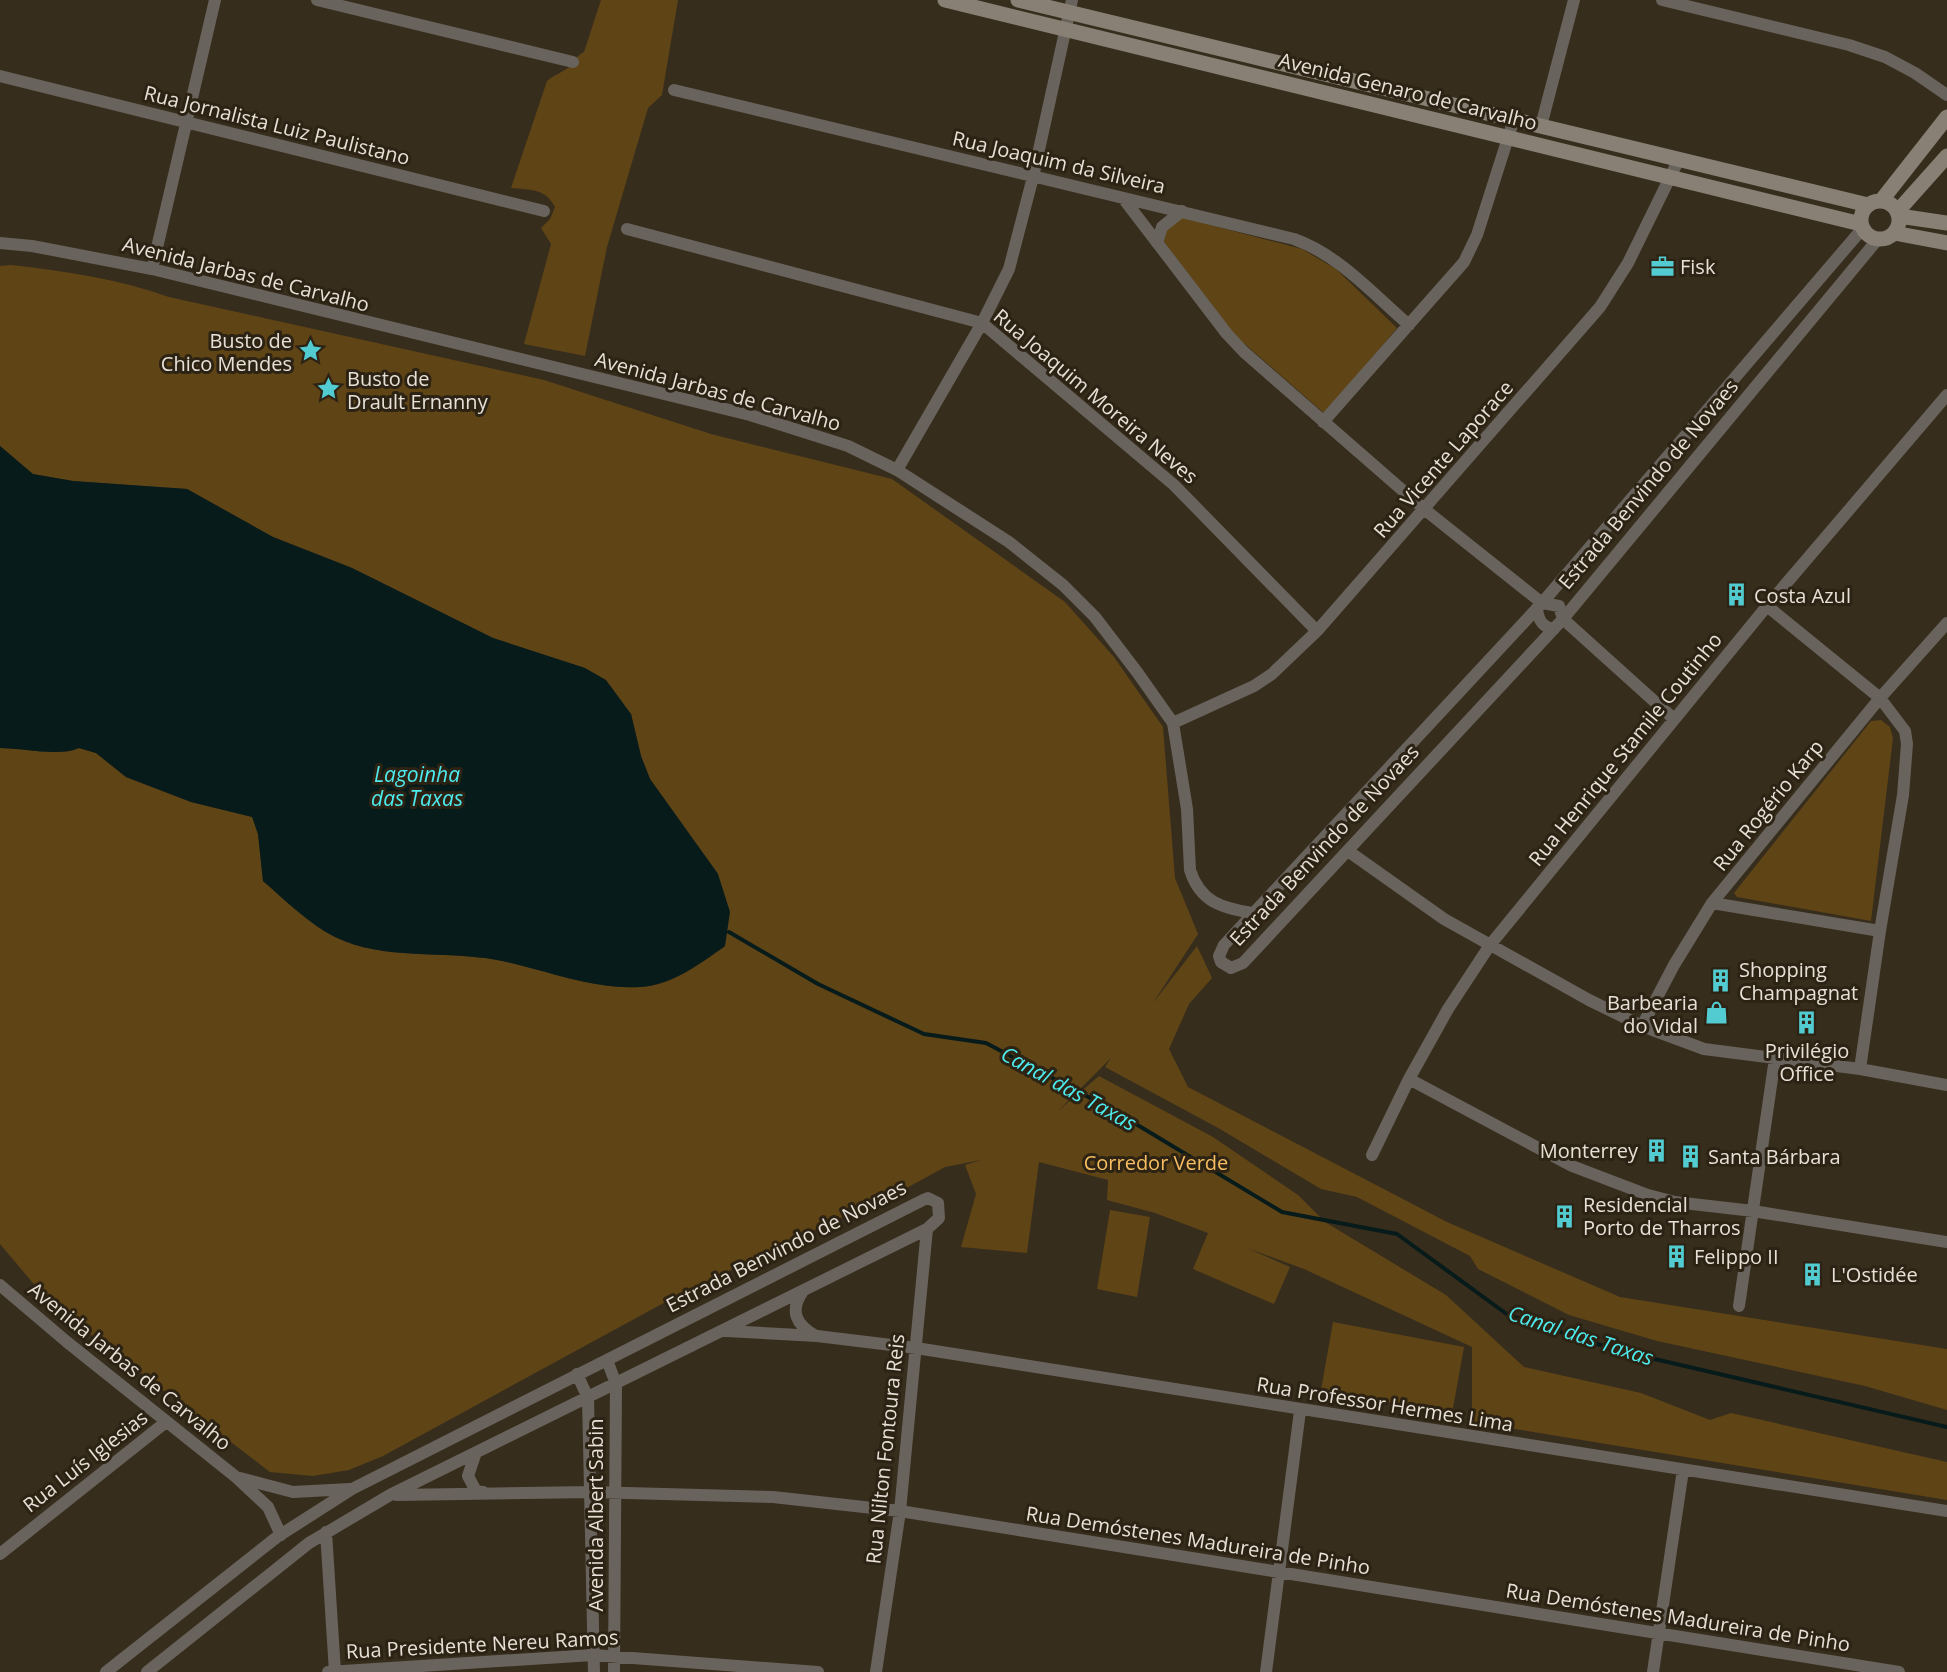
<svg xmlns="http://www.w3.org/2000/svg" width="1947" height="1672" font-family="'Open Sans',sans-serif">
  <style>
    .green { fill: #5f4416 }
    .water { fill: #071b1b }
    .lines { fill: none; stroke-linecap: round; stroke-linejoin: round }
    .stream { stroke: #071b1b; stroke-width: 4 }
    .street { stroke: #68635c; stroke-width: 12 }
    .secondary { stroke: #888074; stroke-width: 15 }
    .labels { text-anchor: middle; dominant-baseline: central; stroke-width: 6; stroke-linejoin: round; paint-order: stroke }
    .street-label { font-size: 20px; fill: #e7e0d6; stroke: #2d2314 }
    .poi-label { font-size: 20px; fill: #e7e0d6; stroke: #2d2314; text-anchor: start }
    .park-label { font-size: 20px; fill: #f7be61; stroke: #2d2314 }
    .water-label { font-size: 21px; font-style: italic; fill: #4deaee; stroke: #2d2314 }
  </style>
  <rect width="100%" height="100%" fill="#372d1d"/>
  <path class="green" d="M601,0H678L662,95L648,108L607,247L585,356L524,344L551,244L541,228L550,219L555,207C545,188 531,190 511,188L547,81C554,75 563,72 569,67C576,60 575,57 584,52Z
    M1180,217L1302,249L1336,269L1397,328L1325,414L1231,332L1164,242L1166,226Z
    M11,265C64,271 119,279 169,297L544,380L711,434L892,479L1065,602L1114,657L1163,727L1175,878L1198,934L1153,1003L1197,946L1212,978L1189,1004L1169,1049L1188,1087L1447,1222L1620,1297L1947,1349V1410L1865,1386L1657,1341L1569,1315L1478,1269L1470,1256L1357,1197L1321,1189L1220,1129L1105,1067L1111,1058L1058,1111L1099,1076L1213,1137L1298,1195L1325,1222L1446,1295L1524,1367L1641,1393L1710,1420L1731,1413L1947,1462V1500L1472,1422V1347L1304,1269L1247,1248L1290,1267L1274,1304L1193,1269L1208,1233L1155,1213L1107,1200L1108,1180L1039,1162L1027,1253L961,1247L976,1194L965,1165L981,1160L945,1167L872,1207L842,1217L682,1293L383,1456L349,1470L313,1476L270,1472L86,1331L38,1289L0,1244V748C23,748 59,757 78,748L96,753L126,777L191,802L253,817L258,834L263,881C285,900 309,924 335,937C384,961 444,950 497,960C543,969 592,990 639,987C672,986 699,964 725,946L718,874L650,779L641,756L631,714L585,668L493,638L352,568L273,537L187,489L73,481L32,474L0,446V266Z
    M1881,720L1890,727L1893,738L1871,921L1737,897L1734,893L1871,721Z
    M1110,1210L1150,1217L1137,1297L1097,1289Z
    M1333,1322L1464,1347L1452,1414L1321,1390Z"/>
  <path class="water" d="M0,446L33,474L73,481L187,489L273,537L352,568L493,638L585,668L606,680L631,714L641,756L650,779L718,874L730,912L725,946C700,964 672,985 640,987C592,990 543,969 497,960C444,950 384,961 335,937C309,924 285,900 263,881L258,834L252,817L191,802L126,777L96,753L79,748C59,757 24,748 0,748Z"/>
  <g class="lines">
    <path class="stream" d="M729,932L818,984L924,1034L986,1043L1111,1109L1282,1212L1397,1234L1508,1315L1616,1350L1947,1427"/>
    <path class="street" d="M317,0L573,62
      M1662,0L1849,45L1885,57L1915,73L1947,95
      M0,76L544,211
      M674,90L1294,239C1339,255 1373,294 1409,325
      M1541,126L1574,0
      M1123,198L1227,334L1244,352L1424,509L1542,603L1559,606L1563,619L1674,719
      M1863,228L1542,603L1224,945L1219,956L1221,962L1231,968L1243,963L1563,619L1878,239
      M627,229L982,323L1174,485L1317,631
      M0,243L32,246L152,269L750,415L848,446L897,470L1009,542L1063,585L1095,617L1137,672L1173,723L1187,809L1190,870C1200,902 1222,908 1252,913
      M1157,243L1162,227L1182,211
      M152,269L215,0
      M1323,422L1464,262L1477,235L1514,119
      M897,470L982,323L1009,269L1033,177L1072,0
      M1537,608C1538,620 1542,627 1554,629
      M1173,723L1254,686L1272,674L1317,631L1600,307L1628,263L1679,159
      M1348,851L1444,919L1589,1000L1642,1026L1704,1049L1860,1069L1947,1085
      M1712,903L1880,931L1903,795L1907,744L1905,731L1880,698L1767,606
      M1642,1026L1674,965L1712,903L1880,698L1947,623
      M1860,1069L1880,931
      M1409,1079L1572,1166L1648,1195L1675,1202L1753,1211L1947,1242
      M1372,1155L1409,1079L1448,1009L1490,945L1767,606L1947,395
      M0,1285L67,1342L236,1477L268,1507L281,1535
      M803,1291C789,1311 796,1325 816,1336
      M1739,1306L1775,1058
      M726,1331L817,1336L916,1348L1947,1511
      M607,1360L616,1384L614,1672
      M577,1374L588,1398L594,1672
      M475,1455L468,1476L476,1491L483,1492
      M240,1478L293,1492L350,1489
      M396,1495L591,1492L773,1497L900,1511L1899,1672
      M326,1532L335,1672
      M0,1554L166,1422
      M106,1672L277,1537L352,1489L923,1200L928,1198L938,1203L939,1218L927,1229L390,1495L309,1543L147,1672
      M328,1672L593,1655L818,1672
      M876,1672L900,1511L927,1229
      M1266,1672L1300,1411
      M1653,1672L1683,1470"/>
    <path class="secondary" d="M945,0L1861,224
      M1018,0L1868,205
      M1881,201L1947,117
      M1861 220a19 19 0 1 1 38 0a19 19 0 1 1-38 0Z
      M1897,212L1947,156
      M1899,216L1947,223
      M1894,233L1947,243"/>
  </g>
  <defs>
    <symbol id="office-bare" viewBox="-9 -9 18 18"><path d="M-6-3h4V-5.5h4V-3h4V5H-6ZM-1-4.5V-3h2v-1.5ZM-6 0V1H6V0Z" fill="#52ccd0" stroke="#2d2314" stroke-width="2.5" paint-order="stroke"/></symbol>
    <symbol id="sight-bare" viewBox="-9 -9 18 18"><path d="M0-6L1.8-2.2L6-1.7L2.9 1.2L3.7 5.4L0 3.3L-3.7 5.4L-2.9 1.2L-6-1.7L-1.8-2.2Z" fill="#52ccd0" stroke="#2d2314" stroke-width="2.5" paint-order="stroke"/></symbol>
    <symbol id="building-bare" viewBox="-9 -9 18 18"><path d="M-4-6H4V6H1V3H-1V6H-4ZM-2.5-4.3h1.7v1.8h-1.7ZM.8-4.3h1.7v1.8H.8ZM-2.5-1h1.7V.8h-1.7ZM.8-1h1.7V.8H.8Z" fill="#52ccd0" stroke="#2d2314" stroke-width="2.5" paint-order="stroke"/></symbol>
    <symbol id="shop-bare" viewBox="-9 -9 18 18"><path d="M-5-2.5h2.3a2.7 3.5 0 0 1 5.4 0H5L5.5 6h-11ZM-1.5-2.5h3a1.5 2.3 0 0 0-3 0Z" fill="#52ccd0" stroke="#2d2314" stroke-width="2.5" paint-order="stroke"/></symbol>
  </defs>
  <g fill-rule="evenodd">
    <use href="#office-bare" x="1646" y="250" width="33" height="33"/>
    <use href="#sight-bare" x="294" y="334" width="33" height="33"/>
    <use href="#sight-bare" x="312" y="372" width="33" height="33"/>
    <use href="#building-bare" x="1720" y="578" width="33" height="33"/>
    <use href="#building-bare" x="1704" y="964" width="33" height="33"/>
    <use href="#shop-bare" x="1700" y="996" width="33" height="33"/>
    <use href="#building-bare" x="1790" y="1006" width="33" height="33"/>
    <use href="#building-bare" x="1640" y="1134" width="33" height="33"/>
    <use href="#building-bare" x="1674" y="1140" width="33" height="33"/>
    <use href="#building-bare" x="1548" y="1200" width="33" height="33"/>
    <use href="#building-bare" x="1660" y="1240" width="33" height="33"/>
    <use href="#building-bare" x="1796" y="1258" width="33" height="33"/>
  </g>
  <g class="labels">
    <g class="street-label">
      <text transform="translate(1408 91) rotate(14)">Avenida Genaro de Carvalho</text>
      <text transform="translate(277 125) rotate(14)">Rua Jornalista Luiz Paulistano</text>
      <text transform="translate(1059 162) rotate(13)">Rua Joaquim da Silveira</text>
      <text transform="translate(246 274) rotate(14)">Avenida Jarbas de Carvalho</text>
      <text transform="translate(718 391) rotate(15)">Avenida Jarbas de Carvalho</text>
      <text transform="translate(1096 396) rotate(40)">Rua Joaquim Moreira Neves</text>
      <text transform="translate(1443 459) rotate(-49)">Rua Vicente Laporace</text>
      <text transform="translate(1648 484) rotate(-50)">Estrada Benvindo de Novaes</text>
      <text transform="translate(1625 749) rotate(-51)">Rua Henrique Stamile Coutinho</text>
      <text transform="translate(1768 805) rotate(-51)">Rua Rogério Karp</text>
      <text transform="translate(1324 845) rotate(-47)">Estrada Benvindo de Novaes</text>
      <text transform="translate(786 1246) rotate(-27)">Estrada Benvindo de Novaes</text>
      <text transform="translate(130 1366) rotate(39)">Avenida Jarbas de Carvalho</text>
      <text transform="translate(1385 1404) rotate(9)">Rua Professor Hermes Lima</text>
      <text transform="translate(885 1449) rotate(-84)">Rua Nilton Fontoura Reis</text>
      <text transform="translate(85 1461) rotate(-38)">Rua Luís Iglesias</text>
      <text transform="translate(595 1515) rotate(-90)">Avenida Albert Sabin</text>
      <text transform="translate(1198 1540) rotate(9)">Rua Demóstenes Madureira de Pinho</text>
      <text transform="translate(1678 1617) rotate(9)">Rua Demóstenes Madureira de Pinho</text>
      <text transform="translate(482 1644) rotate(-3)">Rua Presidente Nereu Ramos</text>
    </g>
    <g class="poi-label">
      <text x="1680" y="266">Fisk</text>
      <text x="292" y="340" text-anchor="end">Busto de<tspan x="292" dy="23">Chico Mendes</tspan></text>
      <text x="347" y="378">Busto de<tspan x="347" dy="23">Drault Ernanny</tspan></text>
      <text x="1754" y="595">Costa Azul</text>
      <text x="1739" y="969">Shopping<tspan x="1739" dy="23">Champagnat</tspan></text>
      <text x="1698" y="1002" text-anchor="end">Barbearia<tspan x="1698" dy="23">do Vidal</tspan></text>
      <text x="1807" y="1050" text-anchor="middle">Privilégio<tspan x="1807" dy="23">Office</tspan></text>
      <text x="1638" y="1150" text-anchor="end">Monterrey</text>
      <text x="1708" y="1156">Santa Bárbara</text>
      <text x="1583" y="1204">Residencial<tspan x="1583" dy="23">Porto de Tharros</tspan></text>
      <text x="1694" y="1256">Felippo II</text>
      <text x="1831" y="1274">L'Ostidée</text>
    </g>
    <g class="park-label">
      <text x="1156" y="1162">Corredor Verde</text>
    </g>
    <g class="water-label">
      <text x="417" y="774">Lagoinha<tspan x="417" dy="24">das Taxas</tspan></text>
      <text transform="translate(1069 1088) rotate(29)">Canal das Taxas</text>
      <text transform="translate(1581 1335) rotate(18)">Canal das Taxas</text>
    </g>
  </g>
</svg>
